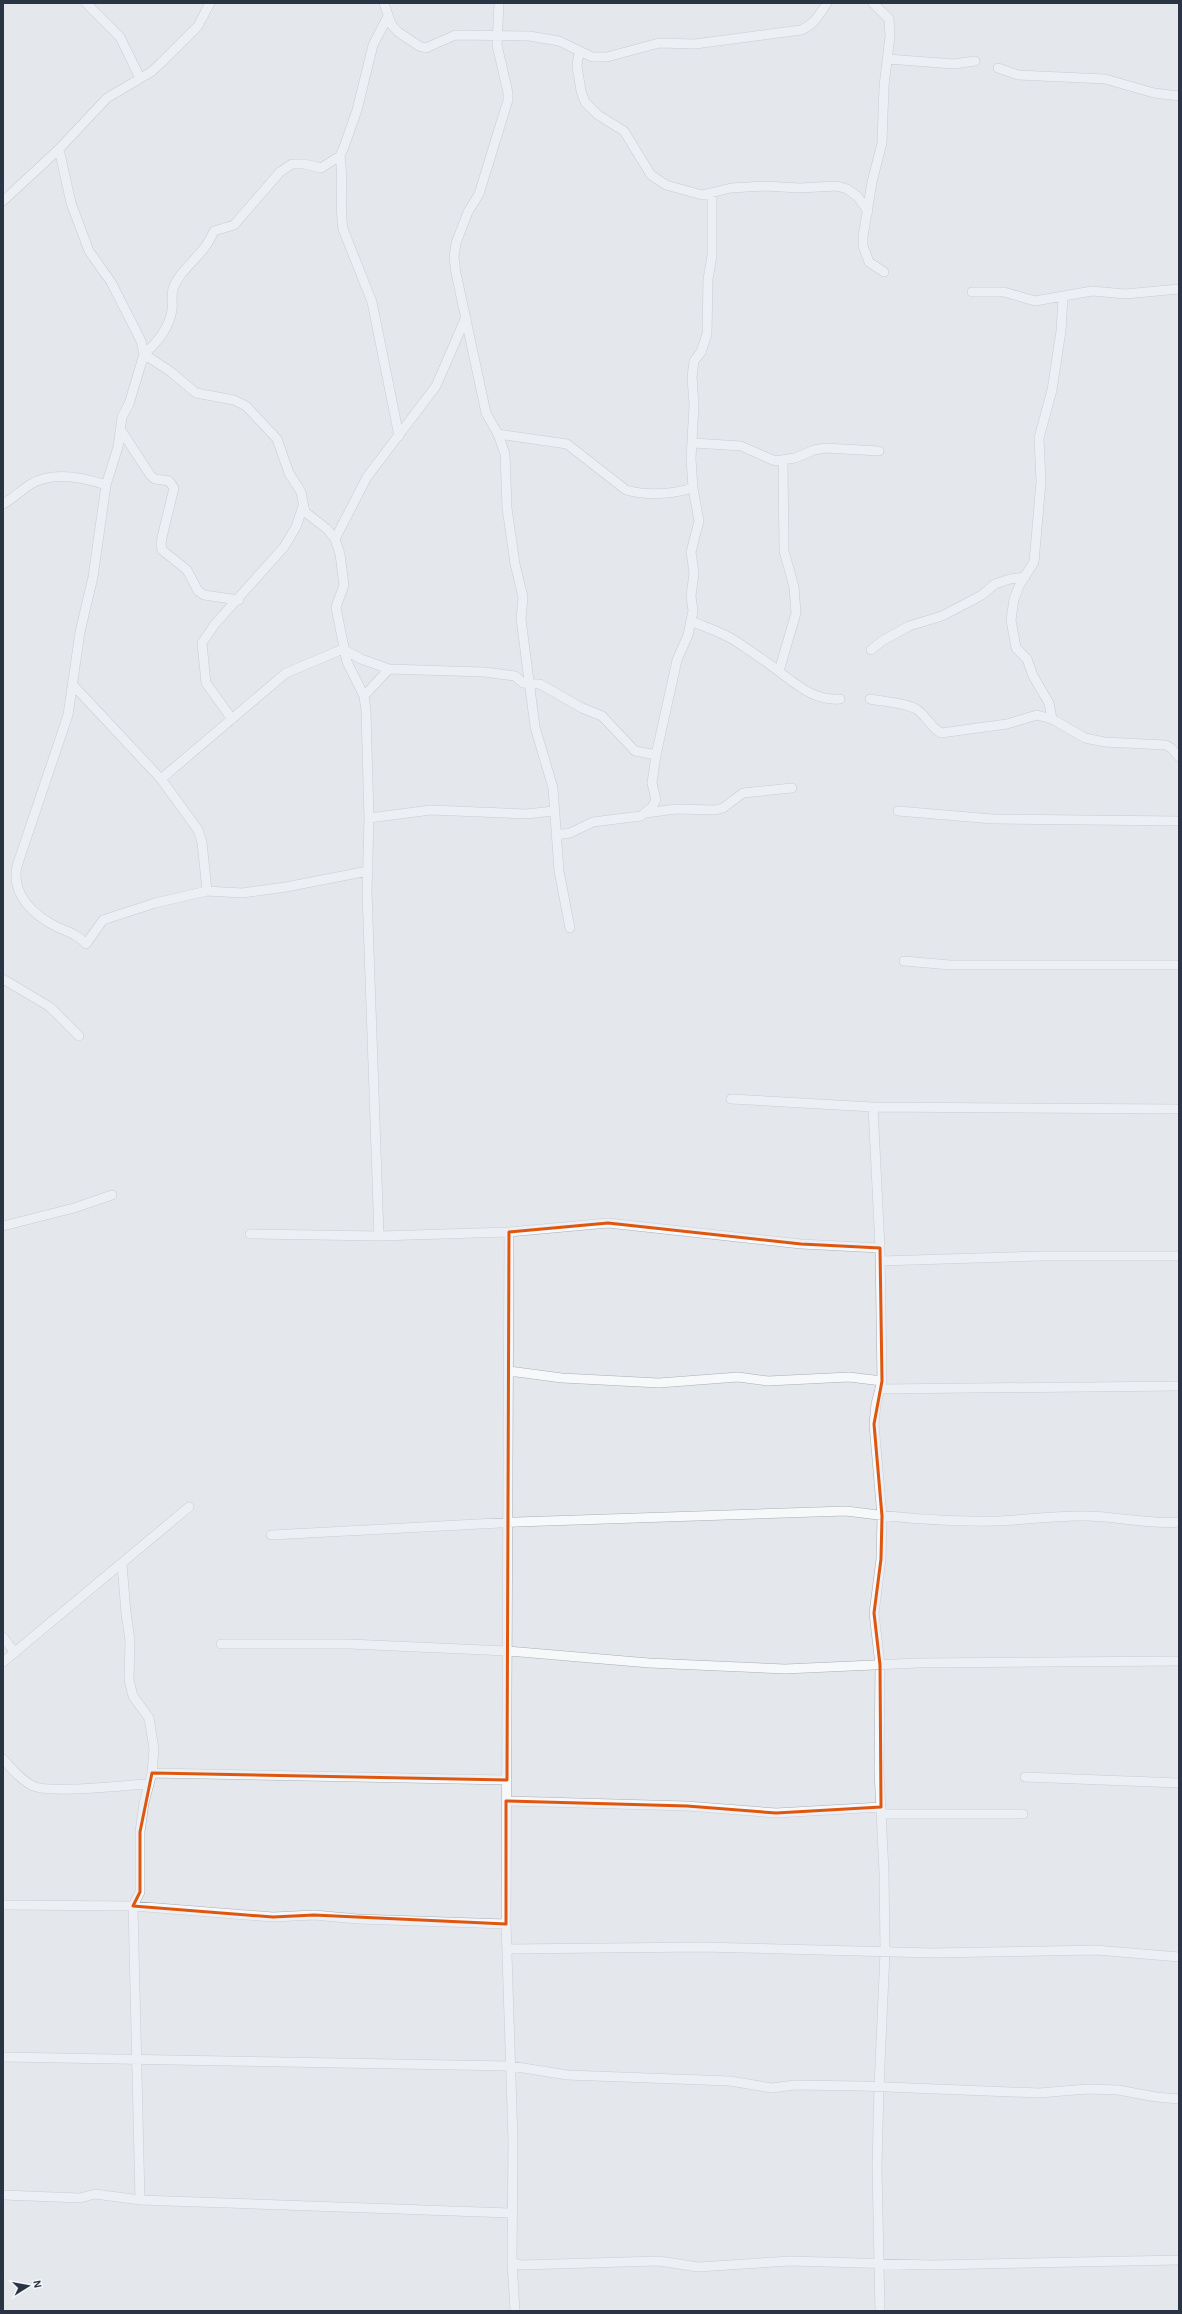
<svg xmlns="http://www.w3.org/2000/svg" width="1182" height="2314" font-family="'Alegreya Sans',sans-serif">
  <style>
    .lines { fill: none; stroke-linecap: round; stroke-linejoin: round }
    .minor-casing { stroke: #a9aeb7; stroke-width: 10 }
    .minor { stroke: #f7f8fa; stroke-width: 9 }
    .marked { fill: none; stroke: #df570f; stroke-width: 3; stroke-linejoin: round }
  </style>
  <rect width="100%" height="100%" fill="#e4e7ec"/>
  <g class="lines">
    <defs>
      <path id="minor" d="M86,3L120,37L140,78
        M384,3L391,24L398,32L419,46L426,48L455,35L529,36L559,41L592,57H607L659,43L695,44L801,30C814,25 819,15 827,3
        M499,3L497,45L508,93V100L479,194L468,212L456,243L454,257L456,273L486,413L498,434L505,454L507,508L515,564L523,597L521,619L535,727L553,788L559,871L570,928
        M873,3L889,19L890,36L884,86L882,143L872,182L863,237V246L869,262L884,272
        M579,51L577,66L581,91L585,102L598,115L624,131L651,175L666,185L702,195L731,188L764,186L799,188L837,186L847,189L857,196L868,211
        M888,59L954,64L975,61
        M998,68L1018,75L1105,79L1154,93L1179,96
        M59,149L71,203L89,251L111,282L141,341L144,354L129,404L122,417L118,447L106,485L93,577L80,632L68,715L17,866C11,894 33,915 57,927C68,932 77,934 86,944L103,920L155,903L207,891L242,893L286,887L368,871
        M340,156C344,180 339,205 343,229L372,302L399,436
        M3,201L59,149L107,98L151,72L161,63L198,26L210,3
        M972,292H1004L1035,301L1092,291L1125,294L1179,289
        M144,354L171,372L196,393L234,400L246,406L277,439L289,473L301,492L305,512L327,529L335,539L340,554L344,585L336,607L337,613L347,662L364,696L366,711L369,818L367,892L379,1236
        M144,354C157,343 169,328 172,310C173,304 171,295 173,289C180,268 205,255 214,231L234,225L280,172L292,164H304L321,168L340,156L344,147L357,110L373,45L388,16
        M120,429L151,476L155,479L169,481L174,488L163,533L161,544L162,550L187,570L198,591L204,595L239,600
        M498,434L567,444L626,490C648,496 672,494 693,488
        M693,443L741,446L775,461L795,458L814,450L825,448L879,451
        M3,504C13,499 21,490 31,484C53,471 82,477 106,485
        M335,539L367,477L436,386L466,317
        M691,621C705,627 721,632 734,640C749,650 764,660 777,670C797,685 814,701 840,699
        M871,650L882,641L909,626L942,616L982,595L995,584L1010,579L1025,577
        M779,671L796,613L794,587L784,551L783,461
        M74,686L161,779L198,830L202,842L207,891
        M364,696L389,669
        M870,699C884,702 903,702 916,709C926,715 930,727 941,733L1007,724L1037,715L1052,719L1085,738L1104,742L1166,745L1171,748L1179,757
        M232,719L206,683L202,643L215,624L284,547L296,527L303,506
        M1052,719L1049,703L1033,676L1027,659L1016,648L1011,620L1014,599L1020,584L1034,562L1041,482L1039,438L1052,390L1061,331L1063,298
        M161,779L286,673L343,649L361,659L389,669L484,672L515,676L523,683L530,684H540L582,708L602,716L635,751L656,755
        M898,811L993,819L1179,821
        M646,813L676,809L715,810L723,808L743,793L792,788
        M369,818L431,810L526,814L554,811
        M556,835L570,833L593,822L641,816L652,807L656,800L652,783L656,755L677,660L688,635L693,611L691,596L694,573L691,552L699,521L693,488L691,459L694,405L692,377L694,361L701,352L707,334L708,279L712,256V194
        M904,961L950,965H1179
        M3,979L50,1007L79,1036
        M731,1099L873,1107L1179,1109
        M873,1107L880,1248L882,1381L876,1404L874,1424L882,1516L881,1559L874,1613L880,1665L879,1771L884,1872L885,1952L879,2087L877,2167L880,2311
        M3,1226L74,1208L112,1195
        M509,1232L506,1924L513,2140L512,2262L515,2311
        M250,1234L379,1236L509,1232L608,1223L801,1244L880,1248
        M881,1261L1039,1256H1179
        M509,1371L562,1378L659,1383L738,1377L768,1381L849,1377L882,1381
        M881,1389L1179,1386
        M271,1535L517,1522L846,1511C896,1518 946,1522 997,1521C1026,1520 1056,1515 1085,1516C1117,1516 1147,1525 1179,1522
        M122,1564L126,1613L130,1640L129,1680L133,1696L149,1718L154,1749L152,1773L144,1803L140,1832V1892L133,1906L140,2200
        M3,1637L15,1653
        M221,1644H349L507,1651L649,1663L785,1669L918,1663L1179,1661
        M3,1662L189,1507
        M3,1759C12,1769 21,1780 33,1786C51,1794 125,1785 148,1784
        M152,1773L507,1780
        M1025,1777L1179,1783
        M506,1801L687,1806L776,1813L881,1807
        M881,1814H1023
        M3,1905L133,1906L273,1917L314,1915L358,1919L506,1924
        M508,1949L703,1947L933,1953L1096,1950L1179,1957
        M3,2057L511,2066L567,2075L730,2081L772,2088L795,2085L861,2086L1039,2093L1087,2089L1118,2090L1156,2097L1179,2099
        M3,2195L80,2198L95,2194L140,2200L513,2213
        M512,2262L521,2265L659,2261L698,2267L790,2261L932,2265L1179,2260"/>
    </defs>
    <use href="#minor" class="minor-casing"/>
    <use href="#minor" class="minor"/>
  </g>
  <path d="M0 0H1182V2314H0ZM608,1223L801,1244L880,1248L882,1381L874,1424L882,1516L881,1559L874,1613L880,1665L881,1807L776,1813L687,1806L506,1801V1924L314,1915L273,1917L133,1906L140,1892V1832L152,1773L507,1780L509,1232Z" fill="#e4e7ec" fill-opacity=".55" fill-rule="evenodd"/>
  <path class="marked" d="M608,1223L801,1244L880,1248L882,1381L874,1424L882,1516L881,1559L874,1613L880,1665L881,1807L776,1813L687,1806L506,1801V1924L314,1915L273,1917L133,1906L140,1892V1832L152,1773L507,1780L509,1232Z"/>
  <rect width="1182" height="2314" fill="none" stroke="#2b3445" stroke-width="8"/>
  <g transform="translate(28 2286) rotate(79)" stroke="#f4f6f9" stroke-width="3" paint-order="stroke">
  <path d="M0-3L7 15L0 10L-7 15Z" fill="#2b3445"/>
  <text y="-6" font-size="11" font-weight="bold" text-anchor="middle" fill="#2b3445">N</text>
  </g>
</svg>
